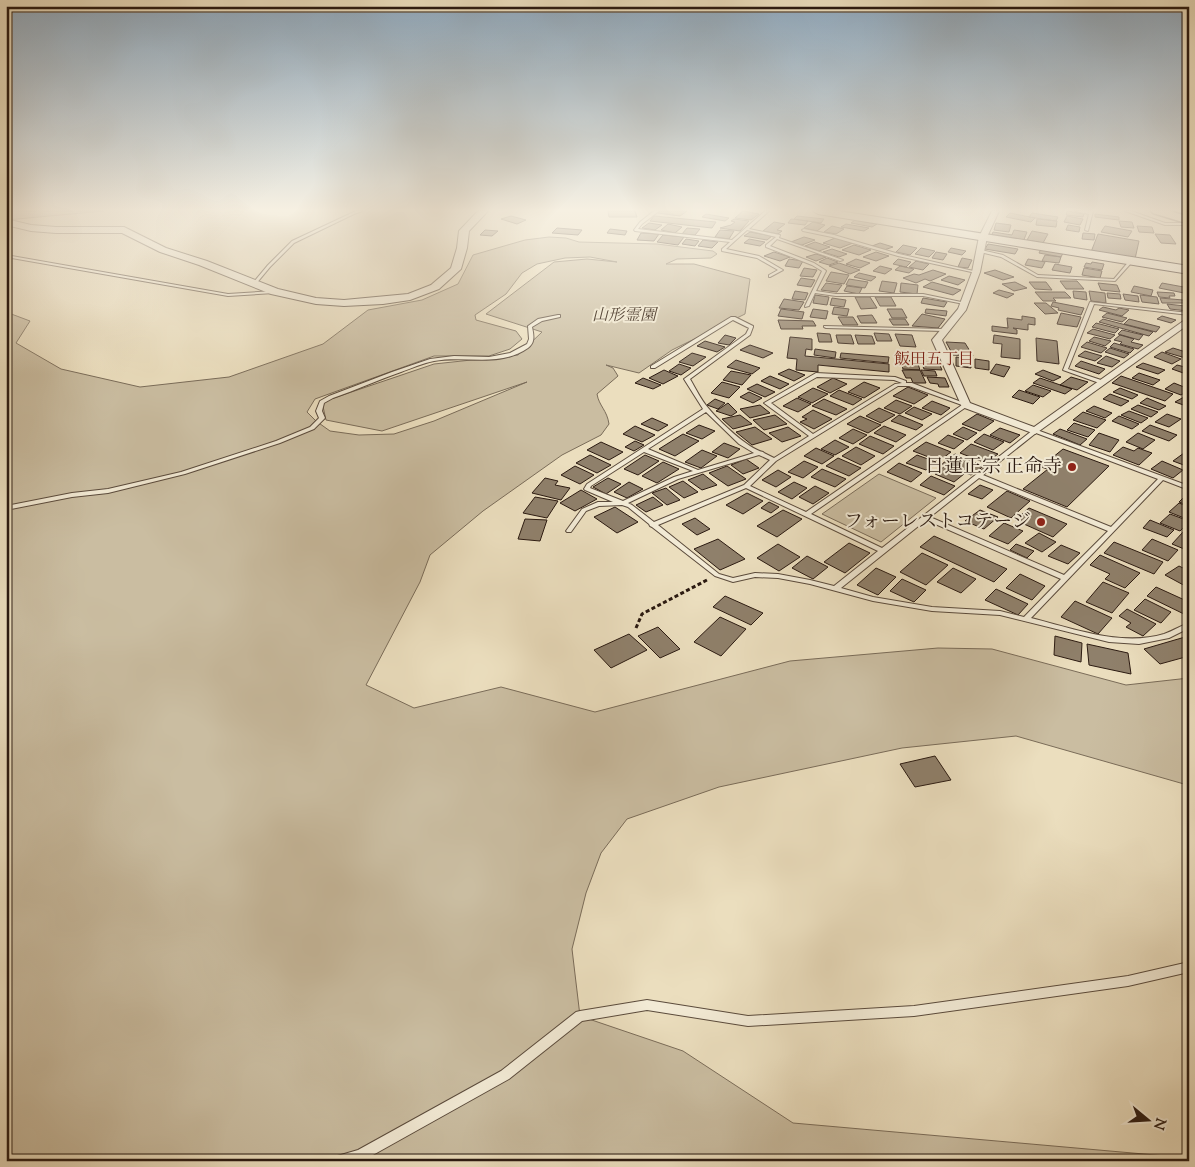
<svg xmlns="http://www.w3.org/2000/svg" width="1195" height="1167" font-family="'Sorts Mill Goudy','Noto Serif JP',serif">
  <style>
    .green { fill: #cabda1; stroke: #7a6c59; fill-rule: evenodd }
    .building { fill: #8f806b; stroke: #2b1a11 }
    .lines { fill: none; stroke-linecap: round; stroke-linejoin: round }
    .service-casing { stroke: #5b4b3c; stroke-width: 2 }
    .minor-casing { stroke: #5b4b3c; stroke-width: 2 }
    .tertiary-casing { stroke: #5b4b3c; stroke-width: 2 }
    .secondary-casing { stroke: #2b1a11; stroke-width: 2 }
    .trunk-casing { stroke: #2b1a11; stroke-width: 3 }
    .path { stroke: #2b1a11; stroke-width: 3; stroke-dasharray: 4 2.5; stroke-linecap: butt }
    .service { fill: #f2ead5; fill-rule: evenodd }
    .minor { fill: #f2ead5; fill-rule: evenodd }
    .tertiary { fill: #f2ead5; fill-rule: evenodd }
    .secondary { fill: #f2ead5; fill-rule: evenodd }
    .trunk { fill: #ebdebe; fill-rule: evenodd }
    .poi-dot { fill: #8f2418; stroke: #f2ead5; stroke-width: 2 }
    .labels { text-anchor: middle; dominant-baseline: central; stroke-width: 4; stroke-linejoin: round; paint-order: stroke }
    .far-park-label { font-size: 16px; font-style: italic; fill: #5b4b3c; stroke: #f2ead5 }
    .far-neighbourhood-label { font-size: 16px; fill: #7a1f14; stroke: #f2ead5 }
    .poi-label { font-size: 19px; fill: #2b1a11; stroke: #f2ead5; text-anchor: end }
  </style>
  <rect width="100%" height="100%" fill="#ebdebe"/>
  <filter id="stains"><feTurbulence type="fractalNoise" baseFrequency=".004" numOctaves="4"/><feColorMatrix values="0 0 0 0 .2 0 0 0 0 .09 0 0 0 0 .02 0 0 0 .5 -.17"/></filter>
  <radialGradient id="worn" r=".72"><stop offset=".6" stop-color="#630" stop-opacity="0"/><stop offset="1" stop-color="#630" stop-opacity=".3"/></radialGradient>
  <path class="green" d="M6,211H104L6,220Z
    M549,237L566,238L579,242L657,244L713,251L717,254L711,258L677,259L666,264H694L750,279L745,314L672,350L639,373L606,365L613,368L618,376L597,394C599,406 607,410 609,424L601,435L562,455L483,511L430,555L420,582L366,685L414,708L501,687L595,712L790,661L938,648L992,649L1126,685L1189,678V783L1184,784L1016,736L902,748L719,787L627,819L601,853L586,893L572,949L580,1016L683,1051L793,1123L1189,1158V1161H6V312L30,321L16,343L61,369L140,387L229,377L323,344L368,310L422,300L458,284L473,255L525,240ZM590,257L617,262L587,259L554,262L486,314L542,332L518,355L434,364L322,402L326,420L382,431L527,382L434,421L394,434L359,435L330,431L316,421L307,412L315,399L434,356H489L510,349L522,339L516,331L476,320L475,315L506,294L522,273L537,264L565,258Z
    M879,474L936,498L881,542L822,514Z"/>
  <path class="building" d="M608,211H635L637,217H609Z
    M660,211H687L680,216L658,213Z
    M743,211L759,214L751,220L735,218Z
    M1067,211L1084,214L1083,217L1066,215Z
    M1010,213L1035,218L1031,222L1006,217Z
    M1032,213L1058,217L1056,221L1029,217Z
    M706,214L729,218L725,221L702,217Z
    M1095,214L1119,217V220L1095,217Z
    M511,216L526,220L517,224L501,219Z
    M654,216L716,222L712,228L650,221Z
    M797,216L824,219L821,223L794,219Z
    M1067,216L1083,219L1080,225L1064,222Z
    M734,219L749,221L740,231L720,228L731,225L735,222L731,221Z
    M791,219L808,221L805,225L788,223Z
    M1037,219L1057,221L1056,227L1036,225Z
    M855,220L877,224L872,227L851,223Z
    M1119,221L1132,222L1134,228L1121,227Z
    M774,222L785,224L777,230L782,231L778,234L763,231Z
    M813,222L825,225L817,231L804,228Z
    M649,223L662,225L655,230L642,228Z
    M996,223L1011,225L1009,232L994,230Z
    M668,224L682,227L675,233L661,230Z
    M846,224L869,228L864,231L841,227Z
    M1068,225L1080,227L1079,232L1066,230Z
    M832,226L844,229L836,234L824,232Z
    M1105,226L1132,231L1128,237L1101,232Z
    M1137,226L1152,227L1154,233L1139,232Z
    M557,228L582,230L578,235L552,233Z
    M687,228L700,229L695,235L682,234Z
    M610,229L627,231L625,235L607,233Z
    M485,230L498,231L492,236L480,235Z
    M720,230L734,231L729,239L715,237Z
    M1014,230L1027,232L1023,242L991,237L993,232L1012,235Z
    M1032,231L1048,234L1043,243L1027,240Z
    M750,232L772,236L767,240L744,236Z
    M641,233L659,234L654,241L637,240Z
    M1083,233L1095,234L1094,240L1082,239Z
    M1098,234L1139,241L1135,259L1091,252Z
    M1155,234L1170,235L1176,244L1161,243Z
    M663,235L684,237L678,245L657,242Z
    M804,237L815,240L802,245L791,242Z
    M835,238L853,243L840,248L823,243Z
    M686,239L699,241L695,246L682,244Z
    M749,239L765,242L760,246L744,243Z
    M703,240L718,242L712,248L698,246Z
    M815,242L830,247L819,251L805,246Z
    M880,243L893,247L884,250L872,246Z
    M988,244L1018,249L1015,254L985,249Z
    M854,245L871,250L859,255L842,250Z
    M903,245L917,248L910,255L896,252Z
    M921,248L935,251L929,257L915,254Z
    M951,248L966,251L962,255L948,252Z
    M832,249L847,254L839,257L823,252Z
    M1041,249L1063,253L1061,257L1039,253Z
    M774,252L790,257L780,261L764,256Z
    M876,252L889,256L876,261L863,257Z
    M936,252L947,254L943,260L932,258Z
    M816,254L826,257L816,261L806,257Z
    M1045,255L1061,257L1059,263L1042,261Z
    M827,258L838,262L829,265L819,262Z
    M962,258L972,260L968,268L958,267Z
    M789,259L803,261L799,268L785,266Z
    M856,259L870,263L860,268L846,264Z
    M898,259L911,262L906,267L893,264Z
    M1028,259L1045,262L1042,268L1025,265Z
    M916,261L929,264L923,270L909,267Z
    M1092,262L1104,264L1102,270L1084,267L1086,263L1091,264Z
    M839,263L860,270L850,274L829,266Z
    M1055,264L1072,267L1070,273L1052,270Z
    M880,266L892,269L885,274L873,271Z
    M900,266L914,269L909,273L895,270Z
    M804,268L817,270L813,277L800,276Z
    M1084,268L1102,271L1100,278L1082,275Z
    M933,270L946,274L930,281L925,279L916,283L903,278L914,274L919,275Z
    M995,270L1014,277L1003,280L984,273Z
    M831,272L849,275L844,284L826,281Z
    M859,273L876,277L871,281L854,277Z
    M949,276L965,280L958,285L941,280Z
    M801,278L815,280L811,287L797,285Z
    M849,279L868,282L865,288L846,285Z
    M882,281L897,283L894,293L879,291Z
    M1060,281H1077L1084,289H1066Z
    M932,282L961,290L953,295L923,287Z
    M1015,282L1027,288L1014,291L1002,284Z
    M1029,282H1046L1052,290L1035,289Z
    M826,283L842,285L837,292L821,290Z
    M901,283L918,285L917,294L900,292Z
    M1098,283L1117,285L1120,292L1101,290Z
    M1162,283L1189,288V294L1159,288Z
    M847,286L862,288L859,294L844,291Z
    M1134,286L1153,290L1151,296L1131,292Z
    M999,290L1014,294L1007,298L993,293Z
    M795,291L808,293L805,300L792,299Z
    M1073,291L1086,292L1087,300L1074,298Z
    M1089,291L1105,293L1106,303L1091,301Z
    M1035,292H1065L1071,298H1053L1056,301H1043Z
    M1157,292L1174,293L1175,296H1169L1170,298L1159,297Z
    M1107,293L1120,294L1121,299L1108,298Z
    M1123,294L1138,296L1139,302L1125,300Z
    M815,295L829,297L827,305L813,303Z
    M1140,295L1157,297L1159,304L1142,302Z
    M855,297H870L877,308L861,309Z
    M875,297H891L896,306H880Z
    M832,298L846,300L844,307L830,305Z
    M923,298L947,302L944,307L921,303Z
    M1160,298L1183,300L1184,303H1162Z
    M784,299L804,302L799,310L779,308Z
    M1053,302L1084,308L1081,315L1058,310L1059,308L1051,306Z
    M1034,303H1046L1058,313L1045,314Z
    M1167,304L1185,306L1188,311L1170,309Z
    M834,307L849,309L847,316L832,314Z
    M1103,307L1116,310L1119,308L1129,310L1122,316L1099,310Z
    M781,309L804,312L802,319L778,316Z
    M813,309L828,311L826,319L810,317Z
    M887,309H902L907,318H892Z
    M926,309L947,311L946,316L925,313Z
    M1061,313L1081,317L1077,327L1057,324Z
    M1107,313L1127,318L1122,322L1102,317Z
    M922,314L945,319L938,328L912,326Z
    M872,315L877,323H861L857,316Z
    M1022,316L1035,318V325L1028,324V330L1013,328L1017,330V334L992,331V326L1008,328L1007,318L1022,320Z
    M1162,316L1176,320L1171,323L1157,319Z
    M838,317H853L858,325H843Z
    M889,319H905L909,325H893Z
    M1103,319L1153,332L1149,336L1099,322Z
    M1129,319L1160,327L1156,332L1124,324Z
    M778,320L813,321L816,326H802L803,329H781Z
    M1096,323L1119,329L1115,333L1092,327Z
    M1093,329L1115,335L1110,339L1087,333Z
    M1122,330L1143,335L1139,340L1118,334Z
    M817,333L830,334L832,342H819Z
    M874,333L889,334L892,341H877Z
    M895,334L912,335L916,347L900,346Z
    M725,335L736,338L729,345L718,343Z
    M836,335H851L854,344L838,343Z
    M855,335L872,336L875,344H858Z
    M994,335L1020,339V359L1001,357L1002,344L993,343Z
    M1120,335L1134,339L1131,342L1143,345L1138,349L1120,344L1122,342L1114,340Z
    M790,337L812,339V350L806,349L805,356L889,364V372L818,365V372L796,370L797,359L787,358Z
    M1094,337L1111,341L1105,346L1089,341Z
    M1036,338L1057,341L1059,364L1037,361Z
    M705,341L725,347L717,352L697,346Z
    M946,342L965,343L973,356L953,355Z
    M1087,342L1107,348L1101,353L1081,347Z
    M1114,343L1134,349L1130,353L1110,347Z
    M750,345L773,353L763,358L740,350Z
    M1110,348L1129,354L1124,358L1105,352Z
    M1173,348L1189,353V359L1165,352Z
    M815,349L836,352L835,358L814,355Z
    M1085,351L1102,356L1095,361L1078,356Z
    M1162,352L1181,359L1172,364L1154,357Z
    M692,353L706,357L693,366L679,362Z
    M841,353L889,357L888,363L840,358Z
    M1106,356L1120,361L1112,367L1097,363Z
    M956,357L970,359L971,368L956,366Z
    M975,359L989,361V370L975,368Z
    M736,360L760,368L752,374L727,367Z
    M900,360L917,361L920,370L903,369Z
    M1081,361L1105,369L1099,374L1075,366Z
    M921,362L939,363L942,370L924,369Z
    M1143,363L1165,370L1158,374L1136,367Z
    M679,364L691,368L681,375L669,371Z
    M996,364L1010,367L1004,377L990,373Z
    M1177,365L1189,368V375L1172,369Z
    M789,369L805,375L794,381L778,374Z
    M664,370L678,376L663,384L649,378Z
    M902,370H920L926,383H913L911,378H906Z
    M921,370L935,371L937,376H924Z
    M1043,370L1061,377L1053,381L1035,374Z
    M731,371L751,375L742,385L723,380Z
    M1139,373L1160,380L1153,385L1132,378Z
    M770,376L789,384L780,389L761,381Z
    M1121,376L1173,394L1165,401L1112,383Z
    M927,377L945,378L949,387H939L938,384L930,383Z
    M1071,377L1088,382L1077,390L1060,385Z
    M643,378L661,385L653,389L635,383Z
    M833,378L847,384L830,393L817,387Z
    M1040,378L1072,389L1065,394L1033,383Z
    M722,382L740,387L729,398L711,393Z
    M864,382L880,388L864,398L848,392Z
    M1174,383L1189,389V390L1181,395L1165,389Z
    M757,384L775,392L765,397L747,389Z
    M1033,385L1051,391L1043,397L1025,391Z
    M908,387L928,395L914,404L893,396Z
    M813,388L828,394L812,403L798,397Z
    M1120,388L1138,395L1132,399L1113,392Z
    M839,390L862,399L853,405L830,396Z
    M1019,390L1040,397L1033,404L1012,397Z
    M749,392L762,398L753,403L740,397Z
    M1110,394L1129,401L1121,406L1103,399Z
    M1184,397L1189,399V407L1175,402Z
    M797,398L811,404L798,412L783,406Z
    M1147,398L1166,406L1159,410L1140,403Z
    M715,399L725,403L718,409L707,405Z
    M824,399L847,409L836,415L812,406Z
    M896,400L912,406L900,414L884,408Z
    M932,401L950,408L941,415L922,408Z
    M728,403L737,412L731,416L716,411Z
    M760,405L770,413L750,418L740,409Z
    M1138,405L1158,412L1151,417L1131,409Z
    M1094,406L1112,413L1105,418L1086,411Z
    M914,407L932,414L922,420L905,413Z
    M879,408L895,415L881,423L866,416Z
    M813,410L832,419L814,429L800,422L807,419L802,417Z
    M1129,411L1148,418L1141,423L1121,415Z
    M1083,412L1106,420L1097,428L1073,420Z
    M977,414L994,421L980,431L962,424Z
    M1167,414L1181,419L1169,427L1155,422Z
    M740,415L752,424L733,429L722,419Z
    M775,415L787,424L764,430L753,420Z
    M899,415L923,425L916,430L891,421Z
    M860,416L881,425L868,433L847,424Z
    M1119,416L1139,424L1132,429L1112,421Z
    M652,418L668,425L658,431L641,424Z
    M1074,423L1095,430L1088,437L1067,430Z
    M699,425L715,431L702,439L686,433Z
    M1150,425L1177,435L1169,441L1142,431Z
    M635,426L655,435L642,442L623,434Z
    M884,426L906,435L896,442L874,433Z
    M755,427L772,439L752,445L736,432Z
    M788,427L801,436L782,442L769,433Z
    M963,427L977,433L967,440L953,434Z
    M1000,428L1020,435L1010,443L990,435Z
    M853,429L867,435L853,444L839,438Z
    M1060,429L1087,439L1080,445L1053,434Z
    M1099,433L1119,440L1110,452L1089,445Z
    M1138,433L1155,440L1143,449L1126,442Z
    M683,434L699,441L675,456L659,449Z
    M984,434L1004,442L993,450L974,442Z
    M948,435L964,441L954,449L938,443Z
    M870,436L894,446L883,454L859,444Z
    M835,440L849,447L835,455L821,449Z
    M635,441L644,445L634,451L625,447Z
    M601,442L623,452L609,460L587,450Z
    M926,442L951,452L939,461L913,451Z
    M724,443L740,449L728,458L712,452Z
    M971,444L998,454L986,463L960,453Z
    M856,447L875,456L861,465L842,456Z
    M1123,447L1134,451L1138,448L1152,453L1139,465L1113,455Z
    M816,448L834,456L822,464L804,456Z
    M1063,449L1109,466L1067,507L1023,489L1048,469L1041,467Z
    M702,450L717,456L701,468L685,462Z
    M1184,453L1189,455V467L1173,461Z
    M955,454L984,466L971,475L942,464Z
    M590,455L611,465L597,473L576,463Z
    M645,455L659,461L638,475L624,469Z
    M917,455L936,462L926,470L906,463Z
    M838,458L861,468L849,476L826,466Z
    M746,459L759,468L743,474L731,465Z
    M804,461L818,467L803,478L788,472Z
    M1162,461L1183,470L1173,478L1151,469Z
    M663,462L679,469L657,483L642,476Z
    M899,463L922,473L911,482L887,472Z
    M575,466L594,475L580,484L561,475Z
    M727,466L746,479L728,486L709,473Z
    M945,466L964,474L954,482L935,474Z
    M822,469L846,479L835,487L811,477Z
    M778,470L791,477L776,487L762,480Z
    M703,474L717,485L702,490L688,480Z
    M931,476L955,486L944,495L920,485Z
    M545,478L558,481L555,485L570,488L561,500L532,493Z
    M608,478L621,484L606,494L593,487Z
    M683,481L698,492L684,498L669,487Z
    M629,482L643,489L627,498L614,492Z
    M794,482L807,488L792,499L778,492Z
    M980,485L993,490L982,499L968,494Z
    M815,486L829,493L813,504L799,497Z
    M666,488L680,500L667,505L652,493Z
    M581,490L597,499L575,511L560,503Z
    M1007,491L1030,501L1011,518L987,507Z
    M747,493L763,501L743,514L726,505Z
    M1188,493H1189V506L1179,502Z
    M535,497L558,501L547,518L523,513Z
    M653,497L663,505L646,512L636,505Z
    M769,502L779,507L771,513L761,508Z
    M1179,503L1189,507V520L1169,512Z
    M615,507L638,522L617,533L594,517Z
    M1029,508L1067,524L1053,537L1015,520Z
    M783,510L802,519L777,537L757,526Z
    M980,510L998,517L984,529L965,521Z
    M1170,514L1189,521V522L1180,531L1160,523Z
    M695,518L710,529L697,535L682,524Z
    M525,519L547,520L540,541L518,539Z
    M1150,520L1174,530L1167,537L1143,528Z
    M1004,523L1023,531L1008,544L989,536Z
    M1183,532L1189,534V551L1172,544Z
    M1039,533L1056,542L1042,552L1025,543Z
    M934,536L1007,569L994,582L920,547Z
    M718,539L745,559L720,570L694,549Z
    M1152,539L1178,550L1168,561L1142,550Z
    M1114,542L1163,562L1154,574L1104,553Z
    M849,543L870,553L845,573L824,562Z
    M778,544L800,557L779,571L757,558Z
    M1016,544L1034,551L1027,558L1010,550Z
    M1061,545L1080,553L1068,564L1048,556Z
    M922,553L948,565L926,585L900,572Z
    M1100,555L1140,573L1125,588L1105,579L1110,574L1090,565Z
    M807,556L828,567L813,579L792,568Z
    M1179,566L1189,571V588L1165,575Z
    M876,568L896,577L878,595L857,585Z
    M953,568L976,579L961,593L937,582Z
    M1020,574L1045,586L1032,600L1006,588Z
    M902,579L926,590L914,602L890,591Z
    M1103,582L1129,593L1112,613L1086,602Z
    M1156,587L1189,602V612L1186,615L1147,596Z
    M996,589L1028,604L1018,615L985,600Z
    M725,596L763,613L751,625L713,607Z
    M1145,599L1171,612L1161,623L1134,610Z
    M1075,601L1112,618L1098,634L1061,617Z
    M1127,609L1156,624L1143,636L1126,627L1131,623L1119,616Z
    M720,617L746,629L721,656L694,642Z
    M658,627L680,649L660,658L638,636Z
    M629,634L647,650L611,668L594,650Z
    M1055,636L1082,643L1081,662L1054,655Z
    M1185,637L1189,641V656L1160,664L1144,649Z
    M1087,644L1128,653L1131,674L1089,665Z
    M935,756L951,780L915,787L900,764Z"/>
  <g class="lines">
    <defs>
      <path id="service" d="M356,211H363L354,214L294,243L270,267L255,285H253V283L268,265L292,241Z
        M654,211H659L642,224L638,229L732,240L765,211H769L749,229L780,235L779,238L843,260L840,261L777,239L770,246L814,263L825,270L826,271L816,291L836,294H923L966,303L964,304L923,296H836L815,293L809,306L805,307V306L822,271L812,265L766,247V245L776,237L747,230L726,249L759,256L783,270L770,277H769V275L778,270L757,258L722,251V249L730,242L635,231L634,230L640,222Z
        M1075,211H1093L1088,231L1085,230L1089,214Z
        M1125,211H1131L1165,223H1189V225H1165Z
        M804,229L834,235L899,254L978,272L976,273L898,256L832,237L803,231L802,230Z
        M981,250L1003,255L1038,275L1114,279L1130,260L1133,261L1115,281L1037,277L1001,257L980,252L979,251Z
        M6,255L228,294L274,291L276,292L274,293L228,296L6,257Z
        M1090,302L1189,313V315L1094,304L1068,369L1104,381V383L1102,384L1063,370Z
        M558,315H560V317L542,321L532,327C534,336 535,343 528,348C500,368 465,355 434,361C423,363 412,368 401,372C378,380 356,390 333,398L324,403L322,411L325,418L314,429L280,443L185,474L108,493L72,497L6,510V506L72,493L108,489L181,472L276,441L310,427L319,418L316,411L320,401L329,396L392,372L430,359L454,356L489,357L510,353L527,344L529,339L528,326L538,319Z
        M731,317H735L753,326V327L750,335L690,379C696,389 701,400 709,409C719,421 748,449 763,452L764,453L774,458L809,436L764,403L816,373L895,377L906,381V383H912L969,405L811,514L882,548L1033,430H1037L1189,486V490L1163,480L1031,618C1072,628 1121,647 1164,634C1173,631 1180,626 1189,623V628L1169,638L1139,644L1109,642L1000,615L932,611L873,601L810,584L778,578L755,577L733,582L715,576L652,527L650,526L649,524L628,507L622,505L599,506L586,511L571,532H567L566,531L582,509L598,502H613L585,490L584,489L587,484L703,409L684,379L746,334L749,328L733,320L655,368H651V366ZM817,377L894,380L902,383L895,384L813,434L771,403ZM898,386H909L962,405L806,512L750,486L776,461ZM706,412L739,444L754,453L698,470L648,449ZM1036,433L1158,479L1111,527L983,475ZM644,452L693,471L674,477L623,501L590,488L591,486ZM759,455L770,460L744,485L654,522L632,505L628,503L678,479ZM979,478L1108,531L1064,575L930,517ZM746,488L878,551L834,586L810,580L778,574L755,573L733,578L719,574L658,525ZM926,520L1061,579L1024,617L1000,611L932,607L873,597L841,588Z
        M824,326L944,329L946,330L944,331L826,328L824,327Z
        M1189,962V972L1128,986L914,1016L748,1026L647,1010L582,1021L509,1079L364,1160L332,1161L334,1157L358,1150L501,1071L576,1012L580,1011L647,1000L748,1016L914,1006L1128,976Z"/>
      <path id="minor" d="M992,211H999L987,237L980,272L966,310L942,340L970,403L1034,427L1189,317V324L1035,434L962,407L932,340L958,309L972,272L979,237Z"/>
      <path id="tertiary" d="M478,211H488L469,231L467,248L461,269L439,289L410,300L383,304L344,306L316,304L271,294L199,265L160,252L122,233H56L31,231L6,225V219L31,225L56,227H124L166,248L207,261L278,289L316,298L344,300L408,294L431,285L451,268L457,248L459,231Z"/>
      <path id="secondary" d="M813,211H839L1189,266V274L818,214Z"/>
      <path id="trunk" d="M1151,211H1170L1189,217V224L1153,213Z"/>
    </defs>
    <use href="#service" class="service-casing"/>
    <use href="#minor" class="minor-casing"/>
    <use href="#tertiary" class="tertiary-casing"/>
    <use href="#secondary" class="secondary-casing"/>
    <use href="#trunk" class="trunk-casing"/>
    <path class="path" d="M636,628L642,614L707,580"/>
    <use href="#service" class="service"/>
    <use href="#minor" class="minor"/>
    <use href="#tertiary" class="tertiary"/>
    <use href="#secondary" class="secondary"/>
    <use href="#trunk" class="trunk"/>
  </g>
  <linearGradient id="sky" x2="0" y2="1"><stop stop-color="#8faac0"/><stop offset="0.56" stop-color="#f6f0e2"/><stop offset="1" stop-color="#f6f0e2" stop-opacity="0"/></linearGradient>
  <rect width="1195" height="375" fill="url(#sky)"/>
  <g class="poi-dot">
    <circle cx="1072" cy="467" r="5"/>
    <circle cx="1041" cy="522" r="5"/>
  </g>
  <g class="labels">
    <g class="far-park-label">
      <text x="624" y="316">山形霊園</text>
    </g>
    <g class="far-neighbourhood-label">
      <text x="934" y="360">飯田五丁目</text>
    </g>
    <g class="poi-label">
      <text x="1062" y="467">日蓮正宗 正命寺</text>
      <text x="1031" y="522">フォーレストコテージ</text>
    </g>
  </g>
  <rect width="1195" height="1167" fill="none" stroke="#ebdebe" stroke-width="25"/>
  <rect x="8" y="8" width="1180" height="1152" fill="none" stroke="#2b1a11" stroke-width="2.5"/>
  <rect x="12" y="12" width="1170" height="1142" fill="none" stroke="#2b1a11"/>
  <g transform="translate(1148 1120) rotate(108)" stroke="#f2ead5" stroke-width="4" paint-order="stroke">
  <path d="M0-4L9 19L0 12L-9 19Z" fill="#2b1a11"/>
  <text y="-8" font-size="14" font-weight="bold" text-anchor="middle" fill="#2b1a11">N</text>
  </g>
  <rect width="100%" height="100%" filter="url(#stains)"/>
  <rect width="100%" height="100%" fill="url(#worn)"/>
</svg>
